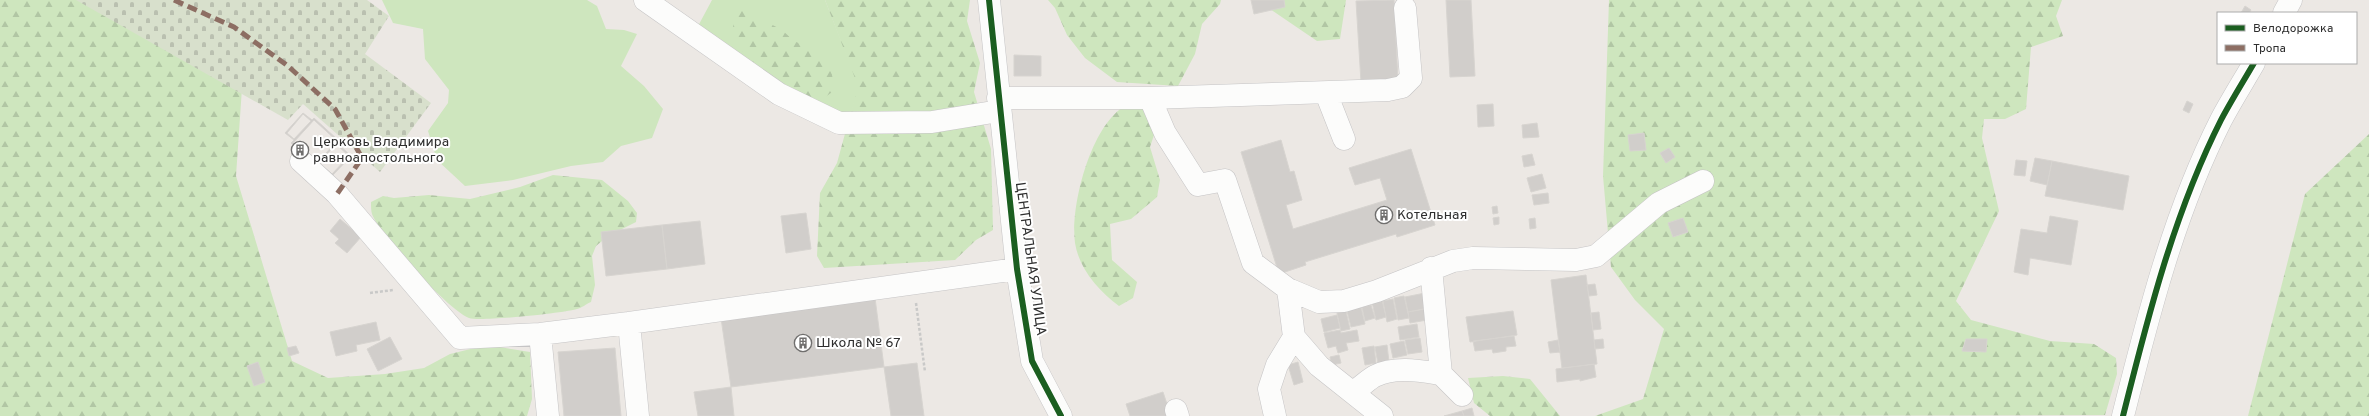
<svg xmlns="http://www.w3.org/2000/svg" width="2369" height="416" font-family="Overpass,sans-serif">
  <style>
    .grass { fill: #cee6be }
    .forest { fill: url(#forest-firs) }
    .cemetery { fill: url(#cemetery-stones) }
    .building { fill: #d1cecb; stroke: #d7d4d0; fill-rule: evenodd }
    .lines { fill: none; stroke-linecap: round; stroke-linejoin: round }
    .minor-casing { stroke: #c5c4c5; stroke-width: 23 }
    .path { stroke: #c9c9c8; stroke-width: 2.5; stroke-dasharray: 3 2; stroke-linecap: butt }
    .minor { stroke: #fcfcfb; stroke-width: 22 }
    .quiet { stroke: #8d6e63; stroke-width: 5; stroke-dasharray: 10 5; stroke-linecap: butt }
    .cycleway-casing { stroke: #fff; stroke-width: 8 }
    .cycleway { stroke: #1b5e20; stroke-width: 6 }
    .labels { text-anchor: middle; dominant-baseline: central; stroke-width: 4; stroke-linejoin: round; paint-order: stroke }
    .poi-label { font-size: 14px; fill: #2e2e2e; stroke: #fff; text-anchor: start }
    .street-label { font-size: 14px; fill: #2e2e2e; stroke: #fff }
  </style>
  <defs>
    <pattern id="forest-firs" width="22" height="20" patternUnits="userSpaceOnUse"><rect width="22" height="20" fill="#cee6be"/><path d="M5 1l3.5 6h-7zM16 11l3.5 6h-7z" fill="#b1c6a4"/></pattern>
    <pattern id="cemetery-stones" width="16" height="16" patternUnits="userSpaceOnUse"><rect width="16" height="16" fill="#d8e0cc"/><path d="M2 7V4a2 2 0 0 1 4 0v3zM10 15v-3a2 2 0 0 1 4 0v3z" fill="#bac0b0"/></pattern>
  </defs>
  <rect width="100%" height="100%" fill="#ece8e4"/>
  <path class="grass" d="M382,0H587L597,6L606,29L624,30L637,34L621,66L644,86L663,109L652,138L621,146L603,162L571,166L513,180L465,186L437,160L428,131L448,103L449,90L425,59L423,29L393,23Z
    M712,0H825L859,86L850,117L830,111L697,28Z"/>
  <path class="forest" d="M0,0H130L242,88L236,176L292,361L328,378L385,374L424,368L450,354L487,345L530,352L532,399L527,416H0Z
    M825,0H970L967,21L980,63L974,92L991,149L993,230L976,240L955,260L824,268L817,256L820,193L837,163L858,86Z
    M1048,0H1221L1220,4L1202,24L1195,54L1178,86L1117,82L1085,58L1067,35L1055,8Z
    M1260,0H1346L1340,39L1317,41L1261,3Z
    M1609,0H2062L2056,16L2063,36L2031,47L2026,109L2005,119H1984L1982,138L1999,211L1956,301L1971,320L2050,341L2094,344L2116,358L2117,374L2105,415L1595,416L1643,399L1664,329L1635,300L1611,267L1603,176Z
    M739,6L751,9L765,21L782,30L794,41L819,52L831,70L835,90L821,100C802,96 778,88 763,74C745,59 722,28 739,6Z
    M1146,103L1156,129L1150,147L1160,180L1157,197L1131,219L1110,224L1112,260L1137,282L1133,298L1119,306C1099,291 1079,269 1075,243C1070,206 1091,125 1125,106C1131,103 1140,104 1146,103Z
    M2369,134V416H2248L2305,194Z
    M553,175L602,180L628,201L637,213L636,222L608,236L596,246L592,256L595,285L591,302C586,304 582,308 577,309C564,313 479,322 469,318C448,310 380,235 372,214C371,211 371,206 371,202L383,196L394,198L429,195L470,199L520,187Z
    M1503,376L1530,379L1560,416H1490L1474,403L1468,378Z"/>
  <path class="cemetery" d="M76,0H367L389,16L365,54L431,103L380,172L303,104L288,120Z"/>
  <path class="building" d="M1251,0H1284L1285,7L1254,14Z
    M1394,0L1398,80L1361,82L1356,1Z
    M1446,0H1471L1475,76L1450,77Z
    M2245,6L2251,10L2249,13H2241Z
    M1014,55L1041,56V76H1014Z
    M2187,101L2193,104L2189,113L2183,110Z
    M1493,104L1494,126L1478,127L1477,105Z
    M303,113L312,120L314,118L338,140L337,143L351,156L332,176L316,166L291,143L294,140L285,133ZM303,114L311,121L294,139L287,133ZM314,120L337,141L316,164L293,143ZM336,144L349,156L332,174L319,163Z
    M1537,123L1539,137L1523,138L1522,125Z
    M1644,133L1646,150L1630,151L1628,135Z
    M1281,140L1290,172L1294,171L1302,200L1286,205L1293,229L1387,200L1380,178L1355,185L1349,168L1411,149L1435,225L1397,237L1396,234L1305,262L1306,265L1279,274L1241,152Z
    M1669,148L1675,157L1666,163L1660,153Z
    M1532,154L1535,165L1524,167L1522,156Z
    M2035,158L2052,161L2047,185L2030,181Z
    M2016,160L2027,161L2025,176L2014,175Z
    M2052,161L2129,176L2123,210L2045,196Z
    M1542,174L1546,188L1531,192L1527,178Z
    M1548,193L1549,203L1534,205L1532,195Z
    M1497,206L1498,213L1493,214L1492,207Z
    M806,213L811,249L786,253L781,216Z
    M2050,216L2078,221L2071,265L2030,258L2028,275L2014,272L2021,229L2047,233Z
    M1499,217V224L1494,225L1493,218Z
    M1535,218L1536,228L1530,229L1529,219Z
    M1683,218L1688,232L1673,237L1668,223Z
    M340,219L361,237L347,253L335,243L339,239L330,231Z
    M700,221L705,264L667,269L662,225Z
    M662,225L667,269L606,276L601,232Z
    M1586,275L1597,364L1562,368L1551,280Z
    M1595,284L1597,295L1589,296L1587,285Z
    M1425,293L1428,308L1408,312L1405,297Z
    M1404,296L1409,318L1398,320L1394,298Z
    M875,298L884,367L731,387L721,318Z
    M1393,299L1397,319L1387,322L1383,301Z
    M1382,300L1386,317L1376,320L1372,302Z
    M1371,305L1375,318L1365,321L1362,307Z
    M1361,307L1365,324L1351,327L1347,311Z
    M1425,309L1427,320L1410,323L1408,312Z
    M1346,311L1350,329L1341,331L1337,313Z
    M1513,311L1517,335L1470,342L1466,317Z
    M1599,312L1601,329L1593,330L1591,313Z
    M1337,315L1340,328L1324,332L1321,319Z
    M376,322L380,340L356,345L357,351L336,356L330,332Z
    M1417,324L1419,337L1400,340L1398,327Z
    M1340,330L1341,333L1357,330L1359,341L1346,343L1348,350L1338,353L1336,346L1328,348L1324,333Z
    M1514,336L1516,346L1506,347V351L1493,353L1492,349L1475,351L1473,341Z
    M390,337L402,359L378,371L367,349Z
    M1420,338L1422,352L1408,354L1405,340Z
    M1603,339L1604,348L1595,349L1594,340Z
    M1966,339H1987L1986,352L1962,351Z
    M1558,340L1560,352L1550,353L1548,342Z
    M1404,341L1407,355L1393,358L1390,344Z
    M1387,345L1389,362L1378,364L1375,347Z
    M296,346L299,353L289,356L287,348Z
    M1374,346L1376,363L1365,365L1362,348Z
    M615,348L621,416H564L558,352Z
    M1339,355L1341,363L1332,365L1330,357Z
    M258,362L265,382L254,386L247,366Z
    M1298,362L1303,382L1294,385L1288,365Z
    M917,363L924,416H891L884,367Z
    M1594,364L1596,377L1580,381V379L1557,382L1556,369Z
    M731,387L734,416H698L694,392Z
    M1163,392L1171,416H1130L1126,404Z
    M1472,408L1474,416H1464L1462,411Z
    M1462,411L1464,416H1444Z"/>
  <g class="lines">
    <defs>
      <path id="minor" d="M645,0L779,94L839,123L932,122L999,111
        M989,0L1017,269L1032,361L1061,416
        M2284,13L2291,0
        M1326,93L1344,139
        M998,98H1150L1388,90L1402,87L1411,78L1405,8
        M1150,98L1165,133L1198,185L1225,180L1253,263L1288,289L1294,337L1319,366L1382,416
        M301,161L337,194L460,338L540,334L629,323
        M1431,268L1441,374L1462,395
        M1288,289L1319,302L1344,301L1377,291L1453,261L1473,258L1576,260L1596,256L1659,203L1703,181
        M540,334L548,416
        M1352,392C1361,388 1367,380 1375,376C1395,366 1421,371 1441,374
        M1176,410L1178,416
        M638,416L629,323L1017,269
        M1275,416L1269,389L1277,365L1294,337
        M2123,416C2148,316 2174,213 2221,120C2231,101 2243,82 2254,63"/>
    </defs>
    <use href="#minor" class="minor-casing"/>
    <path class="path" d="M370,293L393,290
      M916,303L925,372"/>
    <use href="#minor" class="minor"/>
    <path class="quiet" d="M174,0L234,27L288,66L335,109L362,158L337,194"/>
    <defs>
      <path id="cycleway" d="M989,0L1017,269L1032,361L1061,416
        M2123,416C2148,316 2174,213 2221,120C2231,101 2243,82 2254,63"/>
    </defs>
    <use href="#cycleway" class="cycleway-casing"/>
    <use href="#cycleway" class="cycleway"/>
  </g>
  <defs>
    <symbol id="building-ring" viewBox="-11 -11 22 22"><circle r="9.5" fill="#fff" stroke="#706f6e" stroke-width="1.5"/><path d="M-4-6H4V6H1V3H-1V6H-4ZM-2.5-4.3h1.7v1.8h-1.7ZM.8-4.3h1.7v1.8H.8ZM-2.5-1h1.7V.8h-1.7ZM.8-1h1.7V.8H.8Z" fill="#706f6e"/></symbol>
  </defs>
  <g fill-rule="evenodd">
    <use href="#building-ring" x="290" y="140" width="20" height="20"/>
    <use href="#building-ring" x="1374" y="205" width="20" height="20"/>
    <use href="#building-ring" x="793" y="333" width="20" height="20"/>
  </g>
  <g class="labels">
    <g class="poi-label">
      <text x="313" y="142">Церковь Владимира<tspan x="313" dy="16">равноапостольного</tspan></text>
      <text x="1397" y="215">Котельная</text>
      <text x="816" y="343">Школа № 67</text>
    </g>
    <g class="street-label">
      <text transform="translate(1030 259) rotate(82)">ЦЕНТРАЛЬНАЯ УЛИЦА</text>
    </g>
  </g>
  <rect x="2217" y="12" width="140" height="52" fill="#ffffff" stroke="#ababab"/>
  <rect x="2225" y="25" width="20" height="6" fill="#1b5e20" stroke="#ababab"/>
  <text x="2253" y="32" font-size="12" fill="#2e2e2e">Велодорожка</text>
  <rect x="2225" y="45" width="20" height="6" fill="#8d6e63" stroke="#ababab"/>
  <text x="2253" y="52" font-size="12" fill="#2e2e2e">Тропа</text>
</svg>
